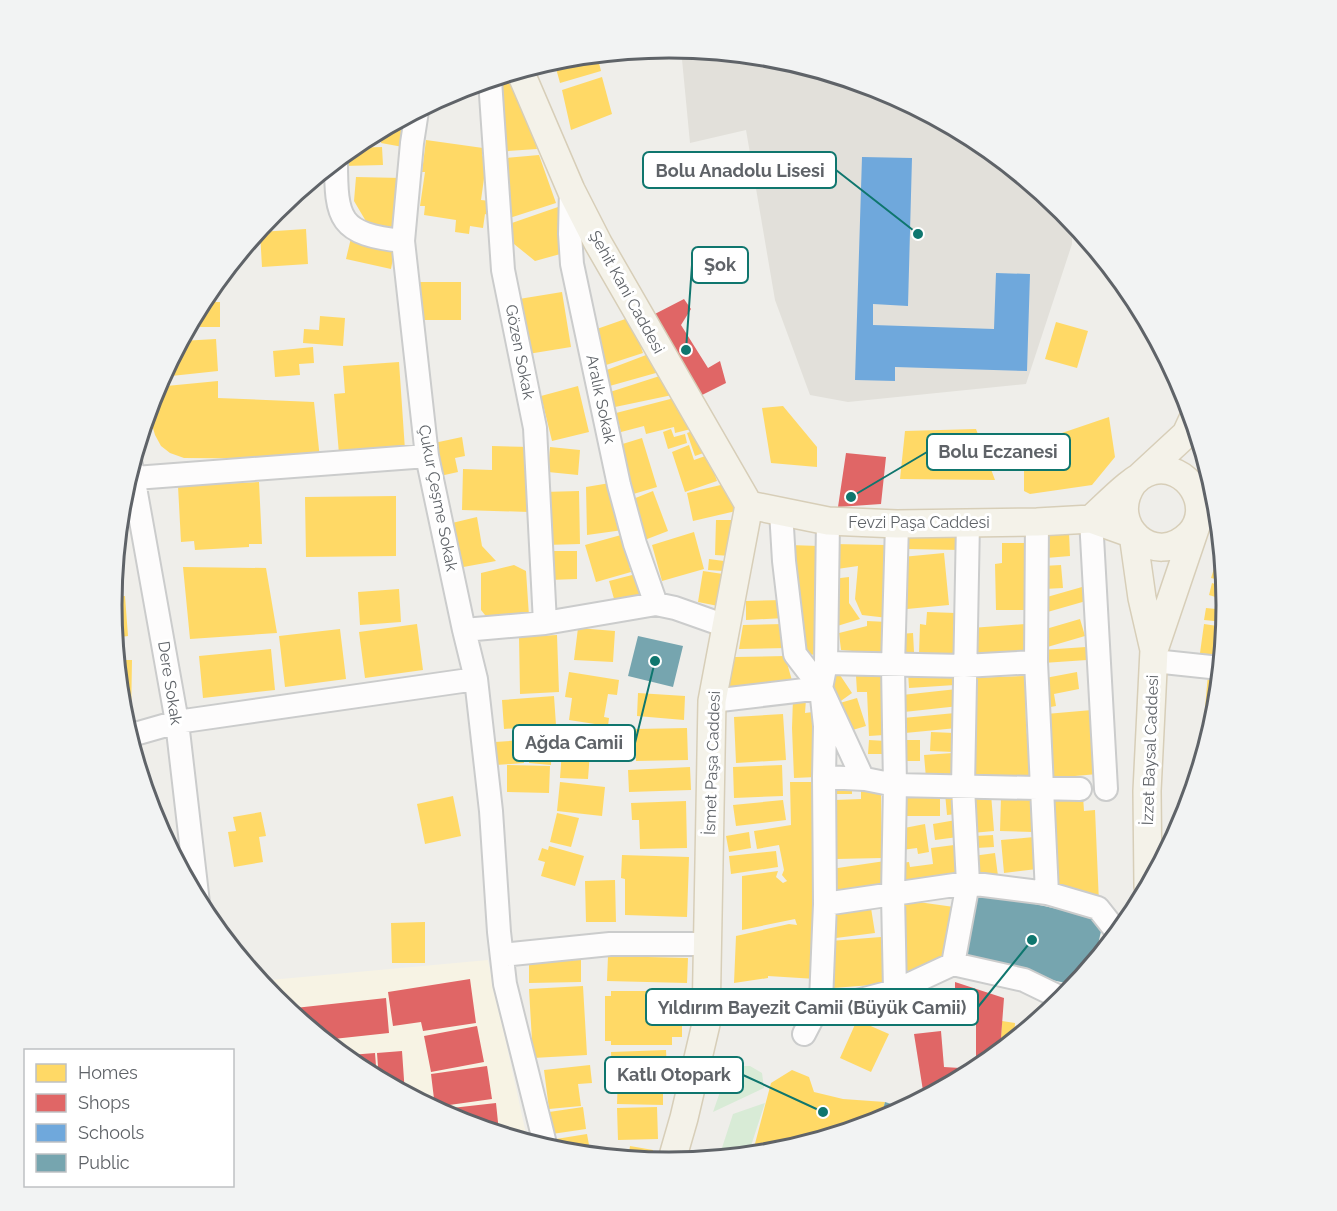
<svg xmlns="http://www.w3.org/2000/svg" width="1337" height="1211" font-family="Raleway,sans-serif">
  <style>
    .commercial { fill: #f7f3e4 }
    .education { fill: #e2e0da }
    .green { fill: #d8ebd6 }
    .homes { fill: #ffd966 }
    .shops { fill: #e06666 }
    .schools { fill: #6fa8dc }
    .public { fill: #76a5af }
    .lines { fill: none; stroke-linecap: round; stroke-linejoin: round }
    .minor-casing { stroke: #cbcccc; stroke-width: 26 }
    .major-casing { stroke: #d7ceb8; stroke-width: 30 }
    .minor { stroke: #fdfcfc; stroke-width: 22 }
    .major { stroke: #f4f2e9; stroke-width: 27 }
    .labels { text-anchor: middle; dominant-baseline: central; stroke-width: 6; stroke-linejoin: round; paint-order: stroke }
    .street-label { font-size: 16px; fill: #5f6368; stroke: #fff }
    .rim { fill: none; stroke: #5f6368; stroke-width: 3 }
    .leader { fill: none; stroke: #0f766e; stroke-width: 2 }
    .callout-dot { fill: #0f766e; stroke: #fff; stroke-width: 2 }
    .callout { fill: #fff; stroke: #0f766e; stroke-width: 2 }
    .callout-label { font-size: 18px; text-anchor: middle; font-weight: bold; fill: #5f6368 }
  </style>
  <rect width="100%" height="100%" fill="#efeeea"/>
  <path class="commercial" d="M488,960L528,1143L455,1120L358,1069L274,999L259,981Z"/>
  <path class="education" d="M681,49L778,59L882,91L979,142L1063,212L1072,223V244L1026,384L848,402L810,395L775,300L746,130L690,143Z"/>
  <path class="green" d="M729,1066H750L762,1073L764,1088L713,1112Z
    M765,1103L748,1155L723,1158L720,1154L733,1114Z"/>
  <path class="homes" d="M597,55L601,71L560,83L554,61Z
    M516,72L537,149L495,152L492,79Z
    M602,77L612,114L571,130L562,90Z
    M408,116L403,147L381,143L384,128Z
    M426,140L483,148L482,156L487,157L481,200L490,201L488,215L485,214L483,228L470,226L469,234L455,232L456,220L424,215L425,206H420L425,172H422Z
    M382,147L383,165L344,166V154L352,148Z
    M539,155L556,203L503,220L495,159Z
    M356,177L402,178L398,228L367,223L354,201Z
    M558,207L564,253L535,261L514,244L509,224Z
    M306,229L308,264L262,267L260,232Z
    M351,238L395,248L391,269L346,259Z
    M417,282H461V320H417Z
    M562,292L571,347L528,354L519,299Z
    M201,302H220V327H200Z
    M320,316L345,318L343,346L303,343L304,329L319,330Z
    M631,317L643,353L606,365L594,330Z
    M1056,322L1088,331L1077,368L1045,359Z
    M216,339L218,371L162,377L181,341Z
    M313,347L314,363L299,364L300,375L275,377L273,351Z
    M654,352L663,371L606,387L604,371Z
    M399,362L405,450L339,454L334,394L345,393L343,366Z
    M669,373L677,394L615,407L610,392Z
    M218,381V398L314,402L320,459L184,458L170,453L161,446L155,435L148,411L156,387Z
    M578,386L589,432L552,441L541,396Z
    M682,396L691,429L675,433L674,427L646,434L644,426L621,432L616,413Z
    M783,406L817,447V467L771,463L762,408Z
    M1109,417L1115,457L1092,485L1030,494L1024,491V468L1014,460L1013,445L1059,434Z
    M701,428L709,451L695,456L687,433Z
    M671,429L674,437L685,434L687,443L668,449L663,432Z
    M976,429L995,480L900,479L905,431Z
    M462,437L465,456L455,458L458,472L440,476L434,443Z
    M642,438L657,487L630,495L616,446Z
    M689,445L694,460L708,455L717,481L685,492L672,452Z
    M492,446L531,447L529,512L462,510L463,469L492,470Z
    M550,447L580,450L578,475L548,472Z
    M259,482L262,544H249V547L195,550L194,541L181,542L178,486Z
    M610,483L623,530L587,535L586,487Z
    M729,483L736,511L693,521L687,493Z
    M579,491L580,544L545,545L543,492Z
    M653,491L668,531L642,541L628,501Z
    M396,496V556L306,557L305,497Z
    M477,517L482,546L496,561L458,568L452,523Z
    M716,520H732L731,556L715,555Z
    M694,532L704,569L662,581L652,545Z
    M907,532L960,534V550L906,549Z
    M1069,532L1070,556L1046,558L1044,533Z
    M621,535L631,572L596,582L585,545Z
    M118,537H121L122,573H114Z
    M1216,539L1220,540L1221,554L1212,552Z
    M1002,543H1028V610H996L995,564L1002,563Z
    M834,544L885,545L888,618L862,615L855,599L858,566L837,569Z
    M789,545L819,546L818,655L801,654Z
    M548,551H577V579L549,580Z
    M944,553L949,605L907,609L902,557Z
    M1218,556L1221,558L1224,581L1211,578Z
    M709,559L724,561L723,571L708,570Z
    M514,565L526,571L529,616L493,625L481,610V573Z
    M1061,565L1063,588L1044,589L1042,566Z
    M183,567L266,568L277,633L190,639Z
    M703,571L723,574L718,606L698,602Z
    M636,574L642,599L616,606L609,581Z
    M849,577V603L860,619L834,627L832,579Z
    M1212,583L1224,587L1225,600L1209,595Z
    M1082,587L1086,601L1044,613L1040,599Z
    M399,589L401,622L360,625L358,592Z
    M125,596L128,636L114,638L112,597Z
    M784,600L785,618L746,620V601Z
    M1206,608L1226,610L1224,622L1204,620Z
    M927,612L956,613L954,655L919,654L920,624L926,625Z
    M1080,619L1085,636L1044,648L1039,631Z
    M867,621L888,622L886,654L841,650L839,633L867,626Z
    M417,624L423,670L365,678L359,632Z
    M784,624L787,648L739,649L743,625Z
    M1025,624L1026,652L973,656L971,628Z
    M1204,624L1224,627L1221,656L1200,653Z
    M578,628L615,631L613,662L574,660Z
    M340,629L346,679L285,687L279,636Z
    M913,633L914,652L900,653L899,634Z
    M557,635L559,692L520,694L519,637Z
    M1086,647L1087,660L1043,663L1042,650Z
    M271,649L275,690L203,698L199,656Z
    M785,656L793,684L728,688L735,657Z
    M116,660H132L131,717H122V714Z
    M954,670L955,685L909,688L908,672Z
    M569,672L619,680L617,695L608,694L604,717L609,718L608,726L569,720L572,698L565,697Z
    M838,672L852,693L838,703L824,682Z
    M1077,672L1079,689L1054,694L1056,706L1045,708L1040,679Z
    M1208,674L1219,675L1215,715L1210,732L1203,731Z
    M881,675L884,735L869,736L867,692H857L856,676Z
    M1025,676L1026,725L1031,776L971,777L970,678Z
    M957,689L959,706L904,712L902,695Z
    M638,693L685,696L684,720L637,716Z
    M554,696L556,725L504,729L502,700Z
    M793,698L806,699L805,713L813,712L816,777L794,778L792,728Z
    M857,698L866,726L846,732L833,705Z
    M1092,710L1098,774L1052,778L1046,714Z
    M955,713L957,728L905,733L903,718Z
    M783,714L786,760L736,763L734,717Z
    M564,725L592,726V736L564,735Z
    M687,728L688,760L636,761L635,729Z
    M931,732L954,733V752L930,751Z
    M530,734L552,735L551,765L529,763Z
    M522,740L524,763L496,765L495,742Z
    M869,740L886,741V754H868Z
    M902,740H920V761H903Z
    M562,751L590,752L588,779L560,778Z
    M953,753L955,775L926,778L924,755Z
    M507,765L550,766L549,793L507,792Z
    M782,765L783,796L734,798L733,767Z
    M690,767L691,790L629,792L628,770Z
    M560,782L605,787L602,816L557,811Z
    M790,782H812L816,979L768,976V978L734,983L736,936L789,924L797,925L795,919L742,930V876L778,871L776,877L783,883L787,881L782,875L784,870L779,845L757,849L754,831L791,825Z
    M833,784H852V794H833Z
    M861,788L888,795H881L882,858L836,859L835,800L861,799Z
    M956,792L957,814L947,815L945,793Z
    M901,793H940V816H901Z
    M991,794L994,831L972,833L969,796Z
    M453,796L461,836L425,844L417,804Z
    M1083,796L1084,811L1095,810L1099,903L1071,893L1052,881L1051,798Z
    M1001,798L1034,799L1033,832L1000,831Z
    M783,800L786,820L736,826L733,805Z
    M686,801L687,848L640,849L639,820H632L631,803Z
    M261,812L266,836L259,837L263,862L234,867L228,832L236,831L233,817Z
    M557,813L579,818L571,847L550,842Z
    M956,820L958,837L935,840L933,824Z
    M925,824L929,852L918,854L917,848L902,850L899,829Z
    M749,832L751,848L729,852L726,836Z
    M993,835L994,847L976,848L975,836Z
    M1034,837L1037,869L1004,873L1001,840Z
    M954,845L958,880L902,886L900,863L909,862L910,867L933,864L931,848Z
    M549,846L584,856L575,886L541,876L545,862L538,860L542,848L548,850Z
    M776,851L778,867L731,874L729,856Z
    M995,853L998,876L976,879L973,856Z
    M622,855L689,857L687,917L625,915V879L621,878Z
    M885,861L888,884L834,891L831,869Z
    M615,880L616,922H586L585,881Z
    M904,900L954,907L944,956L939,964L900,974Z
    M871,908L875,933L836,938L833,914Z
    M425,922V963H392L391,923Z
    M881,937L885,984L833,988L830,941Z
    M608,956L688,958L687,983L607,981Z
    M581,960V982L529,983V961Z
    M583,986L587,1055L533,1058L529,989Z
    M611,991H682V1037H672V1045H611V1041H605V996H611Z
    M857,1020L889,1034L871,1072L840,1058Z
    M1002,1021L1015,1023L1014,1040L1000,1051Z
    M666,1050L667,1071L612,1073L611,1052Z
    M590,1065L592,1083L578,1084L581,1106L549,1109L544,1070Z
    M792,1070L809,1077L814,1092L843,1099L885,1102L880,1121L777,1152L752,1155L771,1083Z
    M618,1077L663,1078V1105L617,1104Z
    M583,1107L586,1129L552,1134L549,1112Z
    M657,1107L658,1139L618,1140L617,1108Z
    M587,1134L589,1145L558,1150L556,1139Z
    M630,1146L653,1150L651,1161L628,1159Z
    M591,1147L593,1156L568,1153Z"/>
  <path class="shops" d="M684,299L691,309L681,325L708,368L720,361L726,383L696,398L649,317Z
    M846,453L886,457L881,504L838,507Z
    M470,979L476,1023L423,1031L421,1022L393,1026L388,992Z
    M955,982L1004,998L1000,1051L978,1069L924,1097L914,1034L941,1031L944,1067L976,1069V1022L955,1018Z
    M386,998L389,1033L324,1040L286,1009Z
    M477,1026L484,1062L431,1072L424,1036Z
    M402,1051L405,1094L379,1080L377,1053Z
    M375,1053L377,1079L350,1062V1055Z
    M487,1066L492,1099L435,1107L431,1074Z
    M496,1103L499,1132H494L455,1120L434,1110Z"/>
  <path class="schools" d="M862,157L912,158L908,306L873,304V325L994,329L996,273L1030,274L1027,371L895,367V381L855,380Z"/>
  <path class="public" d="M638,636L683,646L673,687L628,676Z
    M975,891L1104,919L1094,961L1075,985L960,960Z
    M885,1102L904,1108L880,1121Z"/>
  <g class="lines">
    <defs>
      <path id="minor" d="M490,80L503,270L535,428L545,623
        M417,111L412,143L403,241L427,456L464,630L476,679L491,811L499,932L505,984L546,1148
        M336,160C336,220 339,234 403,241
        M571,190L570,234L572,264L619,485L635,544L656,604
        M131,465L177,722L198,903
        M135,478L427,456
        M781,511L784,561L795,654L821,688L863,779H865
        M1091,519L1106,789
        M1037,522L1036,662L1047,893L1098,908L1117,932V934
        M464,630L545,623L656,604L675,608L726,626
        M1154,661L1220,668
        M826,663L964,666L1036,662
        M712,701L821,688
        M128,736L177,722L476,679
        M824,777L865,779L895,785L1080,789
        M825,904L968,883L1047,893
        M502,955L610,944H708
        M953,964L968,883L963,787L968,522
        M895,991L893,895L895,785L893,666L897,524
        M821,1001L825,904L824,777L825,726L821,688L826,663L828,521
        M804,1034L821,1001L853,1002L895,991L953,964L1024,980L1057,996L1059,1003"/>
      <path id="major" d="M520,71L571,190L598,243L749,505
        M749,505L828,521L897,524L1037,522L1091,519L1133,534L1142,598L1154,650L1147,791L1148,886
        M1091,519C1107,505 1132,477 1152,471C1187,462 1215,507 1190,534C1155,570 1104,525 1133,483L1186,434L1192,421
        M1154,650L1196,526
        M671,1163L684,1118L706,1024L712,701L749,505"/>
    </defs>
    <use href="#minor" class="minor-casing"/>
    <use href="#major" class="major-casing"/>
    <use href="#minor" class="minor"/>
    <use href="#major" class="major"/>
  </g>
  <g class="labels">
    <g class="street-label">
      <text transform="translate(627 292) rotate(61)">Şehit Kani Caddesi</text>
      <text transform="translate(520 352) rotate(79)">Gözen Sokak</text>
      <text transform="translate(601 399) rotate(78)">Aralık Sokak</text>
      <text transform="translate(438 498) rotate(79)">Çukur Çeşme Sokak</text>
      <text x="919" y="522">Fevzi Paşa Caddesi</text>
      <text transform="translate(170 683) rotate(81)">Dere Sokak</text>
      <text transform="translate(1150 750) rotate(-88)">İzzet Baysal Caddesi</text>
      <text transform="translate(712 763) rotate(-88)">İsmet Paşa Caddesi</text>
    </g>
  </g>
  <path d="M0 0H1337V1211H0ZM122 605a547 547 0 1 1 1094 0a547 547 0 1 1-1094 0Z" fill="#f2f3f3" fill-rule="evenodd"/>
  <path class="rim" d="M122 605a547 547 0 1 1 1094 0a547 547 0 1 1-1094 0Z"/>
  <path class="leader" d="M918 234L836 170M686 350L692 265M851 497L927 452M655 661L635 743M1032 940L978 1007M823 1112L743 1075"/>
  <g class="callout-dot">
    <circle cx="918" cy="234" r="6"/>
    <circle cx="686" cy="350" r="6"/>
    <circle cx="851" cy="497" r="6"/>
    <circle cx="655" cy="661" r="6"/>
    <circle cx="1032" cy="940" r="6"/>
    <circle cx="823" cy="1112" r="6"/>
  </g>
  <g class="callout">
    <rect x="643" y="152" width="193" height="36" rx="6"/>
    <rect x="692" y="247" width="56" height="36" rx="6"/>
    <rect x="927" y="434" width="143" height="36" rx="6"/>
    <rect x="513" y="725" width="122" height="36" rx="6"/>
    <rect x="646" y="989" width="332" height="36" rx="6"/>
    <rect x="605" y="1057" width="138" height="36" rx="6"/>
  </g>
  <g class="callout-label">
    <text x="740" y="177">Bolu Anadolu Lisesi</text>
    <text x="720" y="271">Şok</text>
    <text x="998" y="458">Bolu Eczanesi</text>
    <text x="574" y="749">Ağda Camii</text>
    <text x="812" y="1014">Yıldırım Bayezit Camii (Büyük Camii)</text>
    <text x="674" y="1081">Katlı Otopark</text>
  </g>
  <rect x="24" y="1049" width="210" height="138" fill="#ffffff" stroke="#bfc1c3" stroke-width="1.5"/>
  <rect x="36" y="1064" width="30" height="18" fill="#ffd966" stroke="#bfc1c3" stroke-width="1.5"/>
  <text x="78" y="1079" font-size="18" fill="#5f6368">Homes</text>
  <rect x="36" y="1094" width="30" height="18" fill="#e06666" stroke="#bfc1c3" stroke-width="1.5"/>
  <text x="78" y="1109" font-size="18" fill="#5f6368">Shops</text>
  <rect x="36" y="1124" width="30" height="18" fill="#6fa8dc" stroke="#bfc1c3" stroke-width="1.5"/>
  <text x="78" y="1139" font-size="18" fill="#5f6368">Schools</text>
  <rect x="36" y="1154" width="30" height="18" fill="#76a5af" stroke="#bfc1c3" stroke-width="1.5"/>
  <text x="78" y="1169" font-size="18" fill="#5f6368">Public</text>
</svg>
